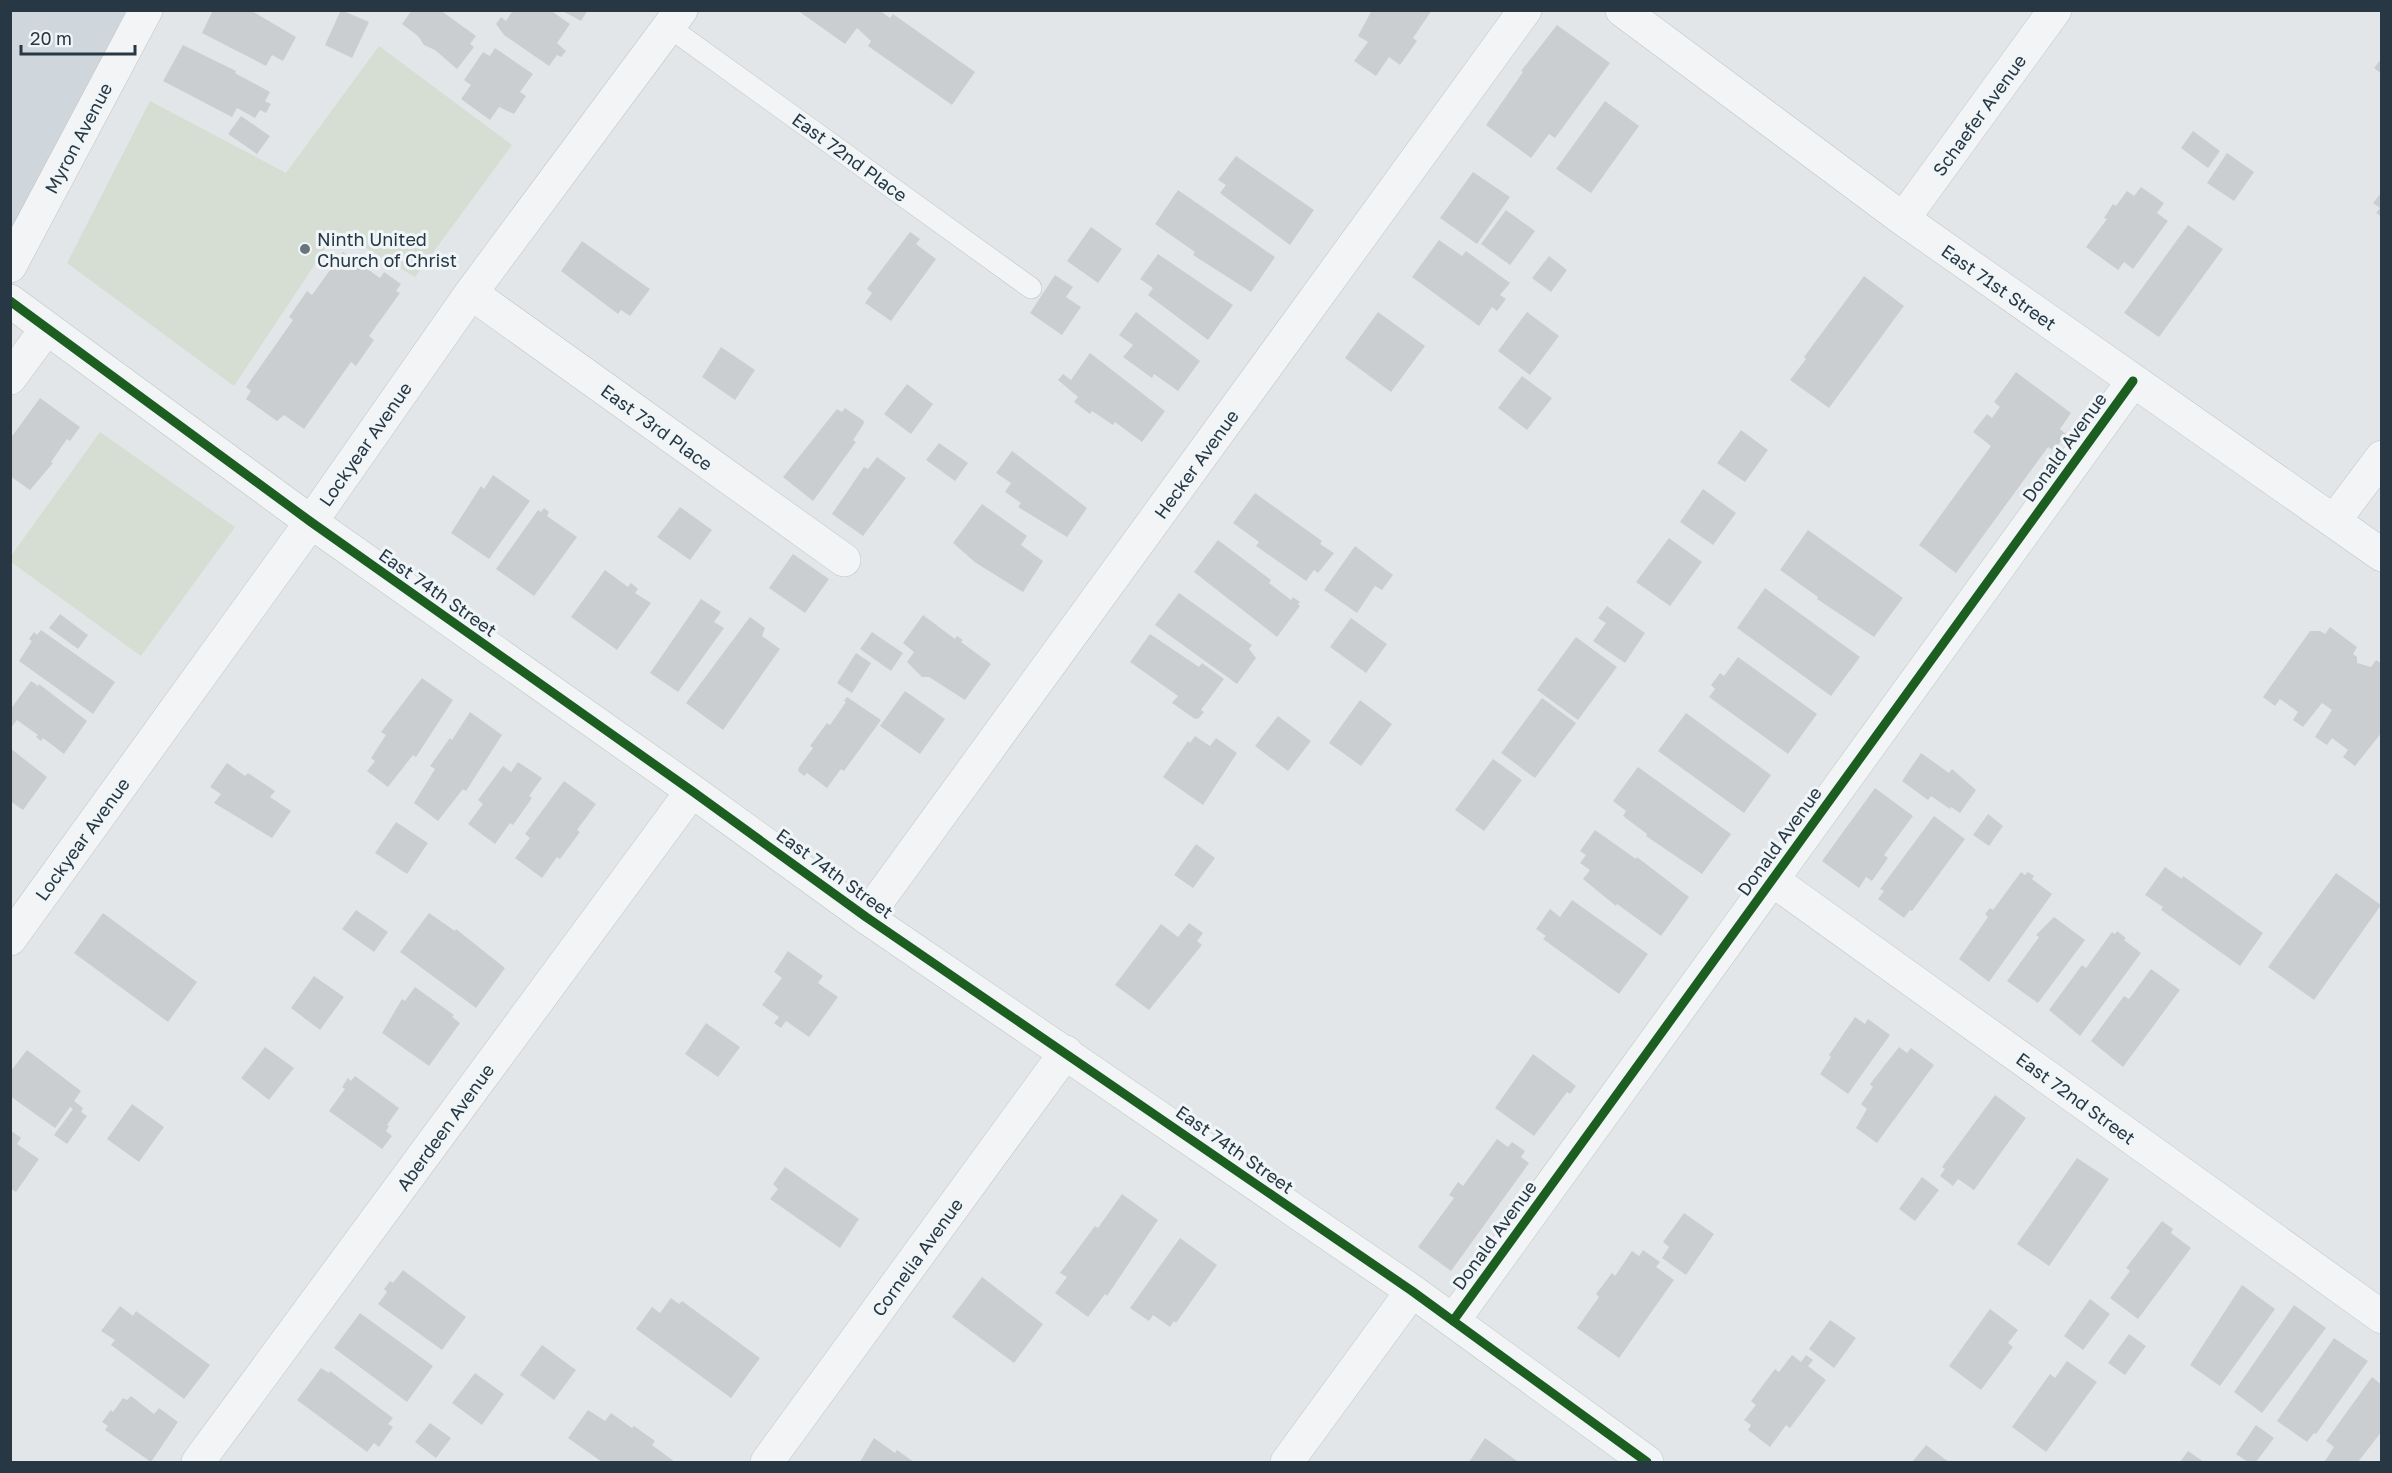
<svg xmlns="http://www.w3.org/2000/svg" width="2392" height="1473" font-family="'Golos Text',sans-serif">
  <style>
    .built { fill: #d0d7dc }
    .green { fill: #d6ddd3 }
    .building { fill: #cbced1 }
    .lines { fill: none; stroke-linecap: round; stroke-linejoin: round }
    .service-casing { stroke: #c1c4c6; stroke-width: 22 }
    .minor-casing { stroke: #c1c4c6; stroke-width: 34 }
    .service { stroke: #f2f4f5; stroke-width: 21 }
    .minor { stroke: #f2f4f5; stroke-width: 33 }
    .cycleway-casing { stroke: #f0f5f8; stroke-width: 13 }
    .cycleway { stroke: #1b5e20; stroke-width: 9 }
    .poi-dot { fill: #69757d; stroke: #f0f5f8; stroke-width: 2 }
    .labels { text-anchor: middle; dominant-baseline: central; stroke-width: 6; stroke-linejoin: round; paint-order: stroke }
    .street-label { font-size: 18px; fill: #273844; stroke: #f0f5f8 }
    .poi-label { font-size: 18px; fill: #273844; stroke: #f0f5f8; text-anchor: start }
  </style>
  <rect width="100%" height="100%" fill="#e3e6e8"/>
  <path class="built" d="M11,11H146L11,266Z"/>
  <path class="green" d="M379,46L512,145L415,277L337,231L234,386L67,263L150,101L286,173Z
    M100,432L235,527L141,656L11,562V556Z"/>
  <path class="building" d="M213,10H250L296,37L283,61L272,55L266,66L202,33Z
    M341,10L369,22L352,58L325,45Z
    M412,10H440L476,36L470,44L474,47L457,69L435,50L424,45L418,36L402,24Z
    M513,10H550L570,24L557,43L566,51L561,57L557,55L549,66L504,35L496,24L501,17L506,21Z
    M561,10H588L581,21Z
    M797,10H879L890,18L893,14L975,72L952,105L868,46L871,41L857,28L845,44Z
    M1372,10H1432L1413,38L1417,41L1400,65L1389,57L1376,76L1354,61L1368,42L1358,36Z
    M1557,25L1610,63L1555,138L1549,134L1531,158L1486,125L1523,72L1521,71Z
    M183,45L236,71L235,73L270,92L265,101L271,104L266,113L260,110L255,118L237,108L232,117L163,81Z
    M495,48L533,74L520,92L526,96L514,114L499,107L490,120L461,99L471,85L464,80L483,52L490,56Z
    M2382,58V74L2374,68Z
    M1605,101L1639,126L1591,193L1556,169Z
    M241,116L270,136L257,154L228,134Z
    M2193,131L2220,151L2208,168L2181,148Z
    M2227,153L2254,172L2234,201L2207,183Z
    M1236,156L1314,210L1290,245L1220,193L1226,185L1218,180Z
    M1473,172L1510,197L1477,244L1440,218Z
    M2141,187L2164,203L2157,213L2168,221L2133,269L2124,262L2118,270L2086,247L2107,219L2104,218L2113,204L2116,206L2127,191L2134,196Z
    M1178,190L1275,257L1251,292L1193,255L1195,252L1155,224Z
    M2382,192V217L2376,213L2380,208L2373,203Z
    M1506,210L1535,231L1510,265L1481,244Z
    M2188,225L2223,249L2159,337L2124,313Z
    M1091,227L1122,249L1098,283L1067,261Z
    M910,232L920,239L916,244L936,259L891,321L865,303L872,293L867,289Z
    M1439,240L1462,256L1466,251L1510,283L1500,295L1506,299L1497,311L1492,307L1479,326L1412,277Z
    M582,241L650,289L630,316L621,310L618,314L561,271Z
    M343,252L380,278L384,272L401,284L396,291L400,293L369,336L374,340L356,366L351,362L304,429L284,415L277,421L246,399L251,391L246,387L293,320L289,317L307,291L312,295Z
    M1158,254L1233,305L1208,340L1148,295L1153,288L1140,279Z
    M1549,256L1567,270L1551,292L1532,278Z
    M1055,275L1073,287L1066,297L1081,307L1062,335L1030,313Z
    M1864,276L1904,306L1829,408L1790,380L1806,359L1804,357Z
    M1136,312L1200,361L1178,391L1154,374L1152,378L1123,357L1133,345L1119,335Z
    M1378,312L1425,346L1391,392L1345,358Z
    M1527,312L1559,336L1530,375L1498,351Z
    M721,347L755,370L735,400L702,377Z
    M1090,353L1165,411L1142,442L1115,422L1113,425L1092,411L1090,414L1074,402L1078,397L1058,380L1063,374L1071,380Z
    M2016,372L2071,413L2060,429L2066,434L2054,451L2048,447L1956,573L1919,545L1991,446L1973,432L1987,414L1992,418L2000,407L1994,402Z
    M1522,376L1552,398L1527,430L1498,408Z
    M907,384L933,404L911,434L884,414Z
    M40,398L80,427L70,441L67,439L51,462L53,463L30,490L10,476V439Z
    M845,408L864,421L863,425L853,440L856,442L813,501L783,477L837,409L842,412Z
    M1741,430L1768,450L1745,482L1717,463Z
    M939,443L968,463L955,481L926,460Z
    M1012,451L1087,508L1067,537L1018,507L1021,503L1005,492L1011,483L996,473Z
    M877,457L906,478L863,536L832,514L864,467L868,469Z
    M493,475L530,501L489,559L451,533L481,486L484,489Z
    M1703,489L1736,513L1713,545L1680,522Z
    M1255,493L1322,541L1320,544L1334,553L1318,573L1314,570L1306,581L1256,546L1259,542L1233,523Z
    M982,504L1027,536L1021,545L1043,561L1023,592L976,563L953,543Z
    M680,507L712,530L690,560L657,537Z
    M544,508L549,512L547,516L577,537L534,596L496,569L538,510L541,512Z
    M1808,530L1903,598L1874,637L1817,599L1818,597L1780,570Z
    M1669,538L1702,562L1670,606L1636,582Z
    M1218,540L1271,580L1269,583L1291,600L1293,597L1300,602L1298,604L1300,606L1277,637L1194,572Z
    M1355,546L1393,575L1382,590L1375,586L1357,613L1324,590Z
    M793,554L829,579L805,613L769,588Z
    M605,570L628,587L631,583L638,589L635,593L651,603L617,650L571,617Z
    M1765,588L1860,657L1831,696L1737,628Z
    M1179,593L1252,645L1249,649L1256,658L1237,684L1155,625Z
    M701,599L721,612L714,622L724,628L678,692L650,673Z
    M1607,606L1645,633L1625,663L1593,641L1606,623L1598,618Z
    M60,614L88,635L78,649L49,628Z
    M923,615L955,639L957,636L963,640L961,642L991,664L965,700L929,677H922L907,662L914,652L903,643Z
    M750,617L765,628L762,636L780,649L723,730L686,703Z
    M1351,618L1387,644L1366,673L1330,647Z
    M2330,627L2357,647L2353,654L2357,657V663L2371,667L2376,660L2382,664V732L2355,766L2343,757L2348,750L2332,738L2327,745L2315,737L2332,710L2322,703L2303,727L2293,720L2298,712L2280,699L2275,706L2263,697L2310,631H2320L2325,634Z
    M41,630L115,682L93,714L19,661L32,641L29,639L34,632L37,635Z
    M872,632L903,653L891,671L860,649Z
    M1150,634L1199,667L1202,663L1224,679L1201,710L1204,712L1199,718L1195,719L1172,703L1178,696L1130,662Z
    M1576,637L1617,667L1578,720L1537,690Z
    M856,653L871,663L852,693L837,683Z
    M1738,657L1817,714L1788,754L1709,697L1715,689L1711,685L1720,673L1724,676Z
    M422,678L453,700L416,757L413,755L388,787L367,771L375,761L371,758L386,735L381,732Z
    M31,681L38,686L39,684L87,721L64,754L43,738L41,741L36,737L38,735L17,720L10,729V710Z
    M905,691L945,719L920,754L880,726Z
    M847,697L881,720L844,771L841,769L827,788L807,773L804,776L798,771L799,767L813,748L810,746L827,723L830,725L846,702L844,701Z
    M1542,698L1576,723L1535,778L1501,753Z
    M1360,700L1392,724L1361,766L1329,743Z
    M470,712L502,735L466,791L463,789L438,821L414,803L435,769L430,766L450,738L452,740Z
    M1686,713L1771,775L1744,813L1658,751Z
    M1278,716L1311,741L1288,771L1255,746Z
    M1195,736L1210,746L1216,738L1237,753L1203,805L1163,777L1188,741L1190,743Z
    M10,748L47,777L23,810L10,801Z
    M1921,753L1949,773L1952,769L1976,790L1960,813L1951,807L1950,809L1931,796L1928,800L1902,781Z
    M1493,759L1522,780L1484,831L1455,810Z
    M518,762L542,778L529,796L532,798L513,825L510,823L495,844L468,824L483,804L478,800L503,766L511,772Z
    M227,763L245,776L248,773L275,791L270,797L291,811L272,838L214,803L221,794L210,787Z
    M1638,767L1731,834L1702,874L1646,836L1647,834L1623,816L1626,811L1613,801Z
    M564,781L596,804L577,830L580,832L560,859L557,857L542,878L515,858L530,838L525,834Z
    M1875,788L1913,816L1884,855L1888,858L1872,881L1866,877L1859,888L1822,861Z
    M1988,814L2003,826L1989,846L1973,835Z
    M1934,816L1965,839L1912,911L1910,910L1904,918L1878,899L1884,891L1880,889Z
    M396,822L428,843L407,874L375,853Z
    M1595,830L1636,859L1637,857L1689,897L1661,936L1617,904L1616,906L1583,879L1590,870L1580,863L1586,855L1580,851Z
    M1196,844L1215,858L1193,888L1174,875Z
    M2165,867L2182,879L2183,876L2263,933L2240,966L2161,910L2163,907L2145,895Z
    M2021,872L2025,875L2028,872L2034,876L2032,879L2052,894L1989,982L1959,959L1988,917L1985,914L1990,908L1993,910Z
    M2336,873L2381,905L2314,1000L2268,967Z
    M1572,900L1648,954L1619,994L1543,939L1546,936L1536,929L1550,909L1560,917Z
    M356,910L388,932L374,952L342,929Z
    M103,913L197,982L168,1022L74,953Z
    M429,913L455,931L456,929L505,968L476,1008L400,952Z
    M2054,917L2085,940L2038,1003L2007,981L2039,937L2036,935Z
    M1189,923L1203,933L1197,941L1202,945L1149,1010L1115,985L1161,924L1178,937Z
    M2117,931L2126,938L2124,940L2141,953L2080,1036L2049,1010L2082,965L2086,968L2112,932L2115,934Z
    M788,951L823,976L818,983L838,997L809,1037L786,1021L781,1028L774,1023L779,1017L762,1005L782,978L774,972Z
    M2151,969L2180,990L2123,1067L2091,1041L2124,996L2129,999Z
    M314,976L344,997L320,1030L291,1008Z
    M415,987L454,1015L452,1017L460,1023L429,1066L382,1033L402,999L405,1001Z
    M1855,1017L1865,1024L1868,1019L1890,1035L1848,1094L1820,1074L1831,1057L1829,1055Z
    M706,1023L740,1047L718,1077L685,1054Z
    M265,1047L294,1068L269,1100L241,1078Z
    M1899,1047L1907,1053L1911,1048L1934,1065L1877,1143L1856,1128L1867,1109L1861,1104L1873,1087L1870,1084Z
    M27,1050L81,1091L74,1101L83,1108L81,1112L87,1116L67,1144L54,1135L73,1109L70,1107L55,1128L10,1096V1072Z
    M1533,1054L1576,1086L1570,1094L1567,1092L1534,1136L1495,1108Z
    M355,1076L399,1108L387,1125L389,1126L386,1131L392,1136L382,1149L329,1111L345,1089L342,1087L348,1078L351,1081Z
    M1995,1095L2026,1118L1974,1190L1958,1179L1953,1186L1940,1176L1945,1169L1942,1167Z
    M132,1104L164,1127L139,1162L107,1139Z
    M10,1130L21,1138L17,1144L39,1159L16,1192L10,1188Z
    M1497,1139L1508,1147L1512,1142L1525,1151L1521,1157L1529,1163L1451,1271L1418,1247L1454,1198L1449,1195L1458,1182L1463,1186Z
    M2077,1158L2109,1179L2049,1266L2017,1244Z
    M785,1167L859,1219L840,1248L770,1199L778,1189L773,1184Z
    M1922,1177L1939,1190L1915,1221L1899,1209Z
    M1122,1194L1158,1220L1107,1296L1105,1294L1088,1317L1055,1293L1067,1277L1060,1273L1095,1226L1098,1228Z
    M1684,1213L1714,1234L1686,1275L1662,1258L1669,1247L1663,1242Z
    M2162,1221L2173,1229L2171,1233L2191,1248L2138,1319L2110,1298L2130,1271L2126,1268Z
    M1180,1238L1217,1265L1176,1323L1174,1321L1170,1327L1153,1315L1149,1321L1130,1308Z
    M1643,1250L1660,1262L1656,1267L1674,1280L1619,1358L1577,1328L1599,1297L1596,1294L1612,1273L1615,1276L1632,1251L1639,1256Z
    M403,1270L466,1317L442,1350L378,1304L387,1292L384,1289L390,1281L393,1283Z
    M982,1277L1043,1324L1014,1363L952,1317Z
    M2242,1285L2275,1309L2220,1386L2190,1365Z
    M671,1298L679,1304L682,1301L760,1358L731,1398L636,1329L652,1307L660,1313Z
    M2090,1299L2110,1314L2083,1350L2064,1336Z
    M2294,1305L2326,1328L2262,1413L2234,1392Z
    M120,1306L133,1316L136,1311L210,1365L184,1399L111,1345L115,1340L101,1331Z
    M1990,1309L2018,1330L2008,1343L2013,1347L1981,1390L1949,1366Z
    M360,1313L433,1366L407,1402L334,1348Z
    M1830,1320L1856,1338L1834,1368L1809,1349Z
    M2129,1334L2146,1346L2125,1375L2108,1363Z
    M2334,1338L2368,1361L2316,1434L2314,1433L2307,1442L2277,1421Z
    M542,1345L576,1370L554,1400L520,1375Z
    M1792,1355L1801,1362L1806,1355L1813,1360L1808,1366L1826,1380L1790,1428L1786,1425L1770,1447L1748,1430L1751,1425L1744,1420L1756,1405L1751,1401L1775,1369L1779,1372Z
    M2067,1361L2097,1382L2046,1452L2012,1427L2050,1374L2055,1378Z
    M321,1368L329,1373L330,1371L393,1418L388,1424L393,1427L379,1447L374,1443L367,1452L297,1400Z
    M475,1373L504,1394L482,1425L452,1403Z
    M2372,1377L2382,1385V1431L2358,1462H2327L2325,1461L2334,1447L2326,1441Z
    M131,1396L154,1414L159,1408L178,1422L151,1462L105,1430L108,1426L102,1422L111,1410L113,1412L123,1398L127,1400Z
    M588,1410L605,1421L611,1413L632,1428L634,1426L655,1441L652,1445L675,1462H602L568,1438Z
    M430,1423L451,1438L436,1458L415,1442Z
    M2256,1425L2274,1438L2256,1462H2248L2236,1454Z
    M874,1438L895,1453L897,1450L914,1462H860Z
    M1485,1438L1517,1461L1516,1462H1469Z
    M1926,1445L1949,1462H1912Z
    M2188,1451L2204,1462H2180Z"/>
  <g class="lines">
    <defs>
      <path id="service" d="M669,27L1031,288"/>
      <path id="minor" d="M1622,10L1903,219L2382,555
        M1903,219L2055,10
        M10,266L146,10
        M471,293L844,560
        M10,301L311,522L692,791L866,917L1412,1291L1647,1462
        M10,378L47,328
        M2334,521L2382,457
        M1771,879L2382,1317
        M866,917L1525,10
        M10,939L311,522L471,293L681,10
        M1453,1321L2133,381
        M198,1462L692,791
        M767,1462L1066,1052
        M1287,1462L1412,1291"/>
    </defs>
    <use href="#service" class="service-casing"/>
    <use href="#minor" class="minor-casing"/>
    <use href="#service" class="service"/>
    <use href="#minor" class="minor"/>
    <defs>
      <path id="cycleway" d="M10,301L311,522L692,791L866,917L1412,1291L1647,1462
        M1453,1321L2133,381"/>
    </defs>
    <use href="#cycleway" class="cycleway-casing"/>
    <use href="#cycleway" class="cycleway"/>
  </g>
  <circle class="poi-dot" cx="305" cy="249" r="6"/>
  <g class="labels">
    <g class="street-label">
      <text transform="translate(1979 115) rotate(-54)">Schaefer Avenue</text>
      <text transform="translate(78 138) rotate(-62)">Myron Avenue</text>
      <text transform="translate(850 157) rotate(36)">East 72nd Place</text>
      <text transform="translate(1999 287) rotate(35)">East 71st Street</text>
      <text transform="translate(657 427) rotate(36)">East 73rd Place</text>
      <text transform="translate(365 444) rotate(-55)">Lockyear Avenue</text>
      <text transform="translate(2064 447) rotate(-54)">Donald Avenue</text>
      <text transform="translate(1196 464) rotate(-54)">Hecker Avenue</text>
      <text transform="translate(438 592) rotate(35)">East 74th Street</text>
      <text transform="translate(82 839) rotate(-54)">Lockyear Avenue</text>
      <text transform="translate(1779 841) rotate(-54)">Donald Avenue</text>
      <text transform="translate(835 873) rotate(36)">East 74th Street</text>
      <text transform="translate(2076 1098) rotate(36)">East 72nd Street</text>
      <text transform="translate(445 1127) rotate(-54)">Aberdeen Avenue</text>
      <text transform="translate(1235 1149) rotate(35)">East 74th Street</text>
      <text transform="translate(1494 1235) rotate(-54)">Donald Avenue</text>
      <text transform="translate(917 1257) rotate(-54)">Cornelia Avenue</text>
    </g>
    <g class="poi-label">
      <text x="317" y="239">Ninth United<tspan x="317" dy="21">Church of Christ</tspan></text>
    </g>
  </g>
  <rect width="2392" height="1473" fill="none" stroke="#273844" stroke-width="24"/>
  <path d="M21 45v9h114v-9" fill="none" stroke="#273844" stroke-width="3"/>
  <text x="30" y="45" font-size="18" fill="#273844" stroke="#f0f5f8" stroke-width="4.5" paint-order="stroke">20 m</text>
</svg>
